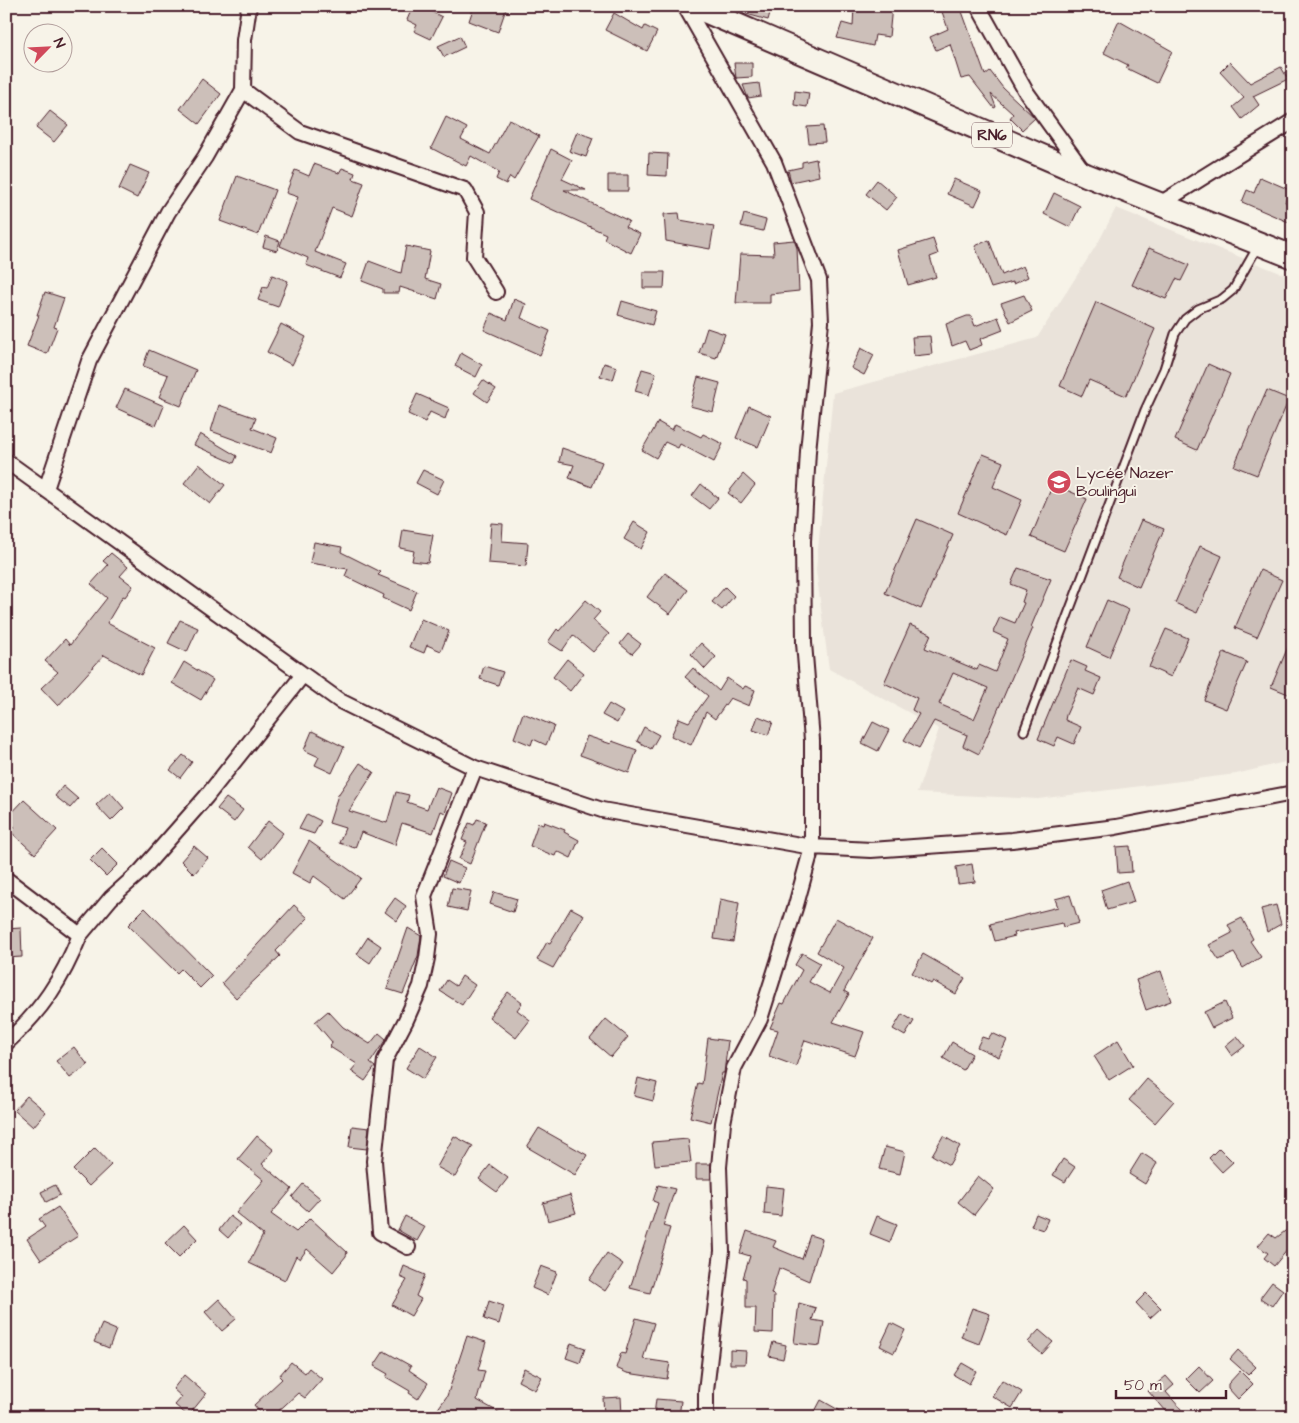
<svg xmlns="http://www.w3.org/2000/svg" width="1299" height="1423" font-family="'Architects Daughter',sans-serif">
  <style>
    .built { fill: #eae3da }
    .building { fill: #ccbfb9; stroke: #4a1f2b; fill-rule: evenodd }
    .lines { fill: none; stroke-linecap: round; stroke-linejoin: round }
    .service-casing { stroke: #4a1f2b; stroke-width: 11 }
    .minor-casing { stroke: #4a1f2b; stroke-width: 18 }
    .trunk-casing { stroke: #4a1f2b; stroke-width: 26 }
    .service { stroke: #f7f3e8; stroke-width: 7 }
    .minor { stroke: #f7f3e8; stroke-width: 14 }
    .trunk { stroke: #f7f3e8; stroke-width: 22 }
    .labels { text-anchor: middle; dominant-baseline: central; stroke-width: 4; stroke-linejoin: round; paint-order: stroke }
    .shield { fill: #f7f3e8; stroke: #7e5f64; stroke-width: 1 }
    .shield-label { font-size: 15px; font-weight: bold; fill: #4a1f2b }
    .poi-label { font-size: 16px; fill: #4a1f2b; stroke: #f7f3e8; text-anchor: start }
  </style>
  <rect width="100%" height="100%" fill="#f7f3e8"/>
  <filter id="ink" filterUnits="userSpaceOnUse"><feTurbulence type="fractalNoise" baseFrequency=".02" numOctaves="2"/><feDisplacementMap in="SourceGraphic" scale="10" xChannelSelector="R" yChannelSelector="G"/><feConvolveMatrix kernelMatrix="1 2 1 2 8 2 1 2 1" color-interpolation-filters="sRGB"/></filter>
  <g filter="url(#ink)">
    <path class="built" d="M1116,208L1293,278V760L1236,774L1038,799L917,793L939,729L829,669L816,570L833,393L1037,338L1099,241Z"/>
    <path class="building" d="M413,6H420L442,17L431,39L414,31L417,25L407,20Z
      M474,6H507L498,32L469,21Z
      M732,6H772L768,20L743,13L732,8Z
      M854,6H892L889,37L875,35L873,46L837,38L842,23L853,26Z
      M940,6H960L985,75L990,71L1003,88L1035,118L1022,130L1010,118L1013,114L991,94L996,107L994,108L970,77L961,79L950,44L936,50L930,37L948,29Z
      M614,13L643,30L645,26L657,32L647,51L605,30Z
      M1119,21L1172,51L1157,83L1126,68L1128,65L1104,53Z
      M460,36L465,47L444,57L438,46Z
      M1230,62L1250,83L1281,67L1288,79L1253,96L1259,105L1242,119L1233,107L1244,98L1220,72Z
      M734,63H752V77L736,78Z
      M202,79L221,94L199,124L180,109Z
      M759,83L761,96L748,98L743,85Z
      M795,91L809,93L807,107L794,105Z
      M50,111L68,125L54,142L36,128Z
      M446,117L467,128L461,139L490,154L509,119L539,136L514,180L510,177L506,184L496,179L499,172L471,156L466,166L431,148Z
      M823,126L825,142L809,143L807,127Z
      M577,132L593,138L586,157L569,151Z
      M551,149L572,160L562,179L586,190H564L629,221L625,227L640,234L631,253L604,239L606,234L529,199Z
      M649,153L668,154L667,176L648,175Z
      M816,159L819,176L791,182L788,170L802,167V162Z
      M314,164L339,173L342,168L355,173L353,179L364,183L352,216L332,208L315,252L346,264L340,278L306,265L308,258L280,246L298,197L286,193L295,170L309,176Z
      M130,165L149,173L137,198L119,189Z
      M608,175H628V191H608Z
      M237,176L275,190L258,235L220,221Z
      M1260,177L1290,190L1285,202L1293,206V224L1242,202L1247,190L1254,193Z
      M954,179L982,191L975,206L947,194Z
      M877,180L897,197L886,210L866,194Z
      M1054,193L1080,206L1070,227L1044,214Z
      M679,213L680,220L714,226L710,249L666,241L664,214Z
      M744,214L766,220L763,231L741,226Z
      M266,236L280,241L277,251L263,247Z
      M933,239L938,254L930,257L936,277L908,285L898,250Z
      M794,240L797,248L799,291L770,294V303H736L740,254L774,255L773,242Z
      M989,240L1002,275L1023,266L1028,277L1013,284V282L991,288L975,246Z
      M406,246L430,251L425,279L441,284L437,299L400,287L399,293H383V289L362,281L369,261L401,273Z
      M1149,248L1189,265L1181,281L1176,279L1166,299L1132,285Z
      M643,272H665L664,288H643Z
      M272,275L288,281L278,307L258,300L263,287L267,288Z
      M45,292L64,298L54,327L57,328L47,354L27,346L39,315H37Z
      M1024,295L1032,311L1010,322L1001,303Z
      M514,299L526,304L521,318L550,331L540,355L484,330L491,313L507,320Z
      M622,301L656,311L652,325L618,315Z
      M1096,302L1155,329L1126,396L1089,380L1082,396L1060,386Z
      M967,316H971L975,326L998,317L1003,330L980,339L982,345L969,350L965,341L952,346L946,324Z
      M281,324L306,337L292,365L267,352Z
      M707,328L725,334L716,358L699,353Z
      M930,336L932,354L914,356L912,337Z
      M861,348L874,355L864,375L851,368Z
      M149,350L196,370L181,406L159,397L168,375L143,366Z
      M461,353L482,365L476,377L455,366Z
      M604,363L617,367L613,380L600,376Z
      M1208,364L1230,374L1197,450L1175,440Z
      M642,369L656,373L649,395L635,391Z
      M698,377L720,383L713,412L690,406Z
      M483,380L496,389L487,402L474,393Z
      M125,389L164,406L156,426L116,408Z
      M1267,390L1289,399L1257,475L1234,466Z
      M417,394L449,408L445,419L430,412L425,422L408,414Z
      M219,405L256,418L252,428L277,438L271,453L211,431Z
      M749,406L771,416L758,447L736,438Z
      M658,422L672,430L675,424L701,437L703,434L723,444L714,462L680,444L678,448L665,442L656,458L642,450Z
      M200,434L237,456L234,463L194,445Z
      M562,448L602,462L592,487L569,478L574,465L559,462Z
      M983,454L1003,462L993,487L1022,500L1007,535L958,513Z
      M199,464L225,485L210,504L184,483Z
      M423,470L444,480L437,494L416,483Z
      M743,474L755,485L741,503L728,493Z
      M701,484L718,498L709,509L692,496Z
      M1053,484L1087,499L1064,551L1031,537Z
      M917,519L953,535L921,609L885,593Z
      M1141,520L1164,529L1139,587L1117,577Z
      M634,522L650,532L641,549L624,539Z
      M491,523L503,524L502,541L528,543L526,566L488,563Z
      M403,530L433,535L428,563L412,561L414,551L400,548Z
      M314,542L342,547L341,552L381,572L378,575L417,591L409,610L383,598L384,595L345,576L348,569L310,563Z
      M1200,546L1222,556L1197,613L1175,603Z
      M111,553L128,567L120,576L133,586L125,597L123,596L107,623L155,648L141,675L104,655L58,706L41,688L58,672L45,661L65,639L70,645L107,598L91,584L108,565L103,561Z
      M1018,568L1051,579L1031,627L1033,628L979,754L963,746L967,735L934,721L919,748L904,740L919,714L912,710L917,698L884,683L910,625L931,634L925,648L977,670L979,665L995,672L1008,639L993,632L1000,617L1015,623L1024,603L1022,602L1026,590L1011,584ZM953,673L988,688L974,719L939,704Z
      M1260,570L1282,580L1257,637L1235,628Z
      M665,573L688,590L670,614L647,597Z
      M725,587L734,596L722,610L712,602Z
      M586,600L600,612L593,620L609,634L593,652L573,635L562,651L548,642L557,629L559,631Z
      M1107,600L1129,610L1109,657L1087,647Z
      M421,619L449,631L441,651L427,645L424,653L409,647Z
      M180,620L198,628L187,652L168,643Z
      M1166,629L1188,638L1171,677L1149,667Z
      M628,634L641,644L632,654L620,644Z
      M1293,635V696L1271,687Z
      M701,643L716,657L705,669L691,654Z
      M1224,652L1247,662L1226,709L1204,700Z
      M567,659L584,673L570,691L553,677Z
      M1071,660L1087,667L1085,671L1101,678L1094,695L1078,688L1066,715L1065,720L1081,727L1074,744L1058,737L1054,746L1038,739Z
      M184,662L213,680L201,700L172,683Z
      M484,666L503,672L498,685L480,679Z
      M693,668L719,691L727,678L743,689L745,686L755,690L749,706L730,698L715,719L706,712L691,745L671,736L679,718L689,722L708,696L685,677Z
      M609,704L623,712L617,723L602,715Z
      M523,713L554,726L546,745L533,739L531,745L514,738Z
      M758,716L773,722L768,735L753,730Z
      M873,722L889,730L878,751L862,743Z
      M644,727L659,735L651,749L637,741Z
      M312,731L344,747L332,773L315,765L319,757L304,750Z
      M587,736L611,744L612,741L637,750L629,773L580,755Z
      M183,755L192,762L180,778L170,770Z
      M360,763L374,772L349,811L387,823L396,792L409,795L407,802L427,809L436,787L452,793L445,813L441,811L433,833L402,823L395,845L361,832L355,848L339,843L345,828L329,823L338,795Z
      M63,786L78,799L70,808L55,796Z
      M110,792L124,808L111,821L96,805Z
      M226,798L243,810L234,822L217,809Z
      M24,800L57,830L35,854L11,832L15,827L6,819Z
      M307,814L321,821L314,834L299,829Z
      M477,819L486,822L470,864L459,859L467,842L462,840L469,823L474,825Z
      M268,821L283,833L262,859L248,847Z
      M544,822L565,830L564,832L579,840L571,858L557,851L555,856L530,846L538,823L543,825Z
      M309,841L361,878L345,899L314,876L310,883L292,873Z
      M194,846L208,858L194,874L181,861Z
      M1130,846L1132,872L1118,873L1116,847Z
      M102,848L118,864L106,876L90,860Z
      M449,861L465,868L459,883L443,876Z
      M972,864L975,882L958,884L956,867Z
      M1127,881L1134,902L1107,910L1101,890Z
      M452,888L471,891L467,911L448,907Z
      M494,892L517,899L513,912L490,904Z
      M1070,895L1079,923L1063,927L1062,923L1014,933L1015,936L995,941L990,924L1058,907L1055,899Z
      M395,898L406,906L397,921L385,912Z
      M720,899L739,903L733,942L714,939Z
      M294,905L308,918L276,951L280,956L236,998L222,983Z
      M1276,905L1281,924L1267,932L1261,909Z
      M145,908L212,976L200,988L181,969L177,973L128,925Z
      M571,908L584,915L553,968L537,960L547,942L550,943Z
      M836,918L873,938L844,991L849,994L833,1022L864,1032L855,1056L805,1040L796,1066L769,1056L778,1030L770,1028L781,1003L784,1004L802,970L795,965L802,953L820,963L809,982L830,993L844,968L817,952Z
      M1242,918L1253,939L1250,941L1261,957L1243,968L1234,953L1219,960L1209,945L1232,933L1228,925Z
      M21,928L22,957L6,958V929Z
      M408,928L421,936L418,956L403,994L387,989Z
      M368,937L381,946L370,963L357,954Z
      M923,954L965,978L956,994L933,981L931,984L912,973Z
      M1161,971L1171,1001L1146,1010L1136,980Z
      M462,976L475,985L462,1005L440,991L447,980L456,986Z
      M508,992L522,1003L517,1010L530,1020L516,1038L489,1017Z
      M1225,1002L1232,1018L1212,1028L1204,1012Z
      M328,1011L343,1027L370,1044L379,1033L386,1039L370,1063L375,1067L365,1081L351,1071L357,1064L330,1047L332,1042L315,1022Z
      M902,1014L914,1021L905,1036L893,1029Z
      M606,1019L628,1037L611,1057L590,1039Z
      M992,1033L1007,1040L999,1057L977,1047L982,1037L988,1039Z
      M1237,1036L1245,1046L1232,1056L1225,1046Z
      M708,1038L728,1041L724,1073H722L711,1122L690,1117L698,1083L702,1084Z
      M1118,1040L1133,1065L1109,1080L1094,1056Z
      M952,1042L972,1054L963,1070L943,1058Z
      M420,1046L437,1057L423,1079L406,1068Z
      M74,1047L88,1065L70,1078L56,1061Z
      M638,1078L657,1083L653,1101L634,1096Z
      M1147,1079L1174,1101L1155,1123L1129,1100Z
      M27,1096L46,1112L33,1127L14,1110Z
      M352,1126L369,1128L367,1149L349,1147Z
      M539,1128L587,1155L575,1175L527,1147Z
      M257,1136L274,1150L262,1164L292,1189L271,1214L296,1232L310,1218L347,1252L346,1256L333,1272L307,1249L300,1259L296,1256L285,1280L249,1263L263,1235L236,1213L264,1180L238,1159Z
      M454,1136L473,1146L455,1177L437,1167Z
      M943,1136L960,1146L949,1165L932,1155Z
      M688,1139L691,1162L655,1165L652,1142Z
      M885,1147L905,1152L900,1174L879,1169Z
      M95,1148L111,1165L89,1186L73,1170Z
      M1219,1148L1233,1162L1222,1172L1209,1158Z
      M1142,1153L1157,1163L1145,1184L1129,1174Z
      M1063,1159L1075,1167L1065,1182L1053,1175Z
      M696,1164H711V1179H696Z
      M490,1165L508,1178L497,1192L479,1179Z
      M978,1176L994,1189L974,1215L958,1202Z
      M303,1184L320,1198L308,1211L292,1197Z
      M55,1185L60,1195L46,1202L41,1192Z
      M658,1185L675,1189L663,1226L670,1228L650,1293L630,1288L658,1203L653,1201Z
      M766,1186L784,1188L781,1216L764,1214Z
      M570,1195L576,1213L548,1221L543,1203Z
      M58,1207L78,1236L41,1260L27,1239L45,1227L39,1219Z
      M1036,1214L1048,1219L1043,1230L1031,1226Z
      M230,1216L240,1224L228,1238L219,1230Z
      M405,1216L425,1227L417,1241L398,1230Z
      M877,1216L897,1224L890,1242L870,1234Z
      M184,1225L197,1239L179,1257L165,1243Z
      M1293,1225V1243L1274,1266L1264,1258L1268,1253L1258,1246L1269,1233L1276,1238Z
      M747,1231L776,1241L773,1247L802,1259L810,1235L822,1239L809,1281L779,1268L771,1294L774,1295L773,1333L755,1332L756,1308H746V1279L743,1278L750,1256L740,1253Z
      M607,1253L623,1264L605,1291L589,1280Z
      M404,1266L425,1275L416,1296L421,1299L411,1316L392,1305L407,1280L400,1277Z
      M541,1266L557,1272L548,1295L532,1288Z
      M1272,1282L1283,1290L1272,1306L1260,1298Z
      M1146,1293L1161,1308L1150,1318L1136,1303Z
      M219,1299L236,1319L222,1331L205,1312Z
      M489,1301L504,1306L499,1324L484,1319Z
      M799,1303L816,1308L812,1320L824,1322L820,1346L794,1343Z
      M972,1308L990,1314L979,1344L961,1337Z
      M636,1318L654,1323L643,1359L670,1363L667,1379L627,1373L616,1368L621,1353L625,1354Z
      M891,1323L905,1330L894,1353L880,1346Z
      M102,1324L116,1330L109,1348L94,1342Z
      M1039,1330L1053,1342L1042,1354L1028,1342Z
      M467,1336L486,1342L478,1370L485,1371L477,1400L507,1417H432L447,1396Z
      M773,1342L786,1345L783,1359L769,1356Z
      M571,1343L585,1348L580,1363L566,1358Z
      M730,1350L746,1351L745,1364H730Z
      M1238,1350L1256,1367L1248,1375L1230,1359Z
      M384,1351L411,1366L409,1370L428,1383L418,1399L409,1393L410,1391L386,1377L388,1374L374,1366Z
      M291,1362L305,1373L309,1368L322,1379L305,1398L298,1393L272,1417H264L254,1405L282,1379L279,1376Z
      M962,1363L976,1371L969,1384L954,1375Z
      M1199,1366L1213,1381L1200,1393L1186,1379Z
      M524,1368L542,1377L535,1390L518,1381Z
      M1240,1371L1253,1384L1238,1399L1228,1388V1384Z
      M184,1375L206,1394L188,1416L175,1405L182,1397L173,1389Z
      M1166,1376L1174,1385L1166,1392L1188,1417H1170L1148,1391Z
      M1002,1380L1022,1392L1012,1408L992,1396Z
      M621,1397L622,1415L604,1416L603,1398Z
      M656,1399L681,1401L679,1417L654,1415Z
      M821,1400L851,1417H812Z"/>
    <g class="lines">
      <defs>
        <path id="service" d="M1024,731L1145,410L1164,369L1175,334L1185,319L1198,309L1222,299L1233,290L1258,246"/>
        <path id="minor" d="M685,6L774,162L819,280L821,322L808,451L803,541L804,643L812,740V847L796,905L760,1019L734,1068L723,1123L719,1167L722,1251L706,1391V1417
          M978,6L1025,90L1084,172
          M243,90L300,132L465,190L477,212L474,257L496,292
          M1160,204L1293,121
          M6,461L340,701L475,768L602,810L812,847L871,850L1012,840L1116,827L1293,793
          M46,489L89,361L168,212L205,157L243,90L244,40L249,6
          M6,879L80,935L111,898L140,872L206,797L302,676
          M6,1043C42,1010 62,980 80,935
          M408,1247L380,1232L374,1161L385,1060L406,1020L421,986L427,958L430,934L424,896L475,768"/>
        <path id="trunk" d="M693,6L1086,175L1293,257"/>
      </defs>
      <use href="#service" class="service-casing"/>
      <use href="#minor" class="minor-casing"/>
      <use href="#trunk" class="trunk-casing"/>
      <use href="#service" class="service"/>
      <use href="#minor" class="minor"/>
      <use href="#trunk" class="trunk"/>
    </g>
  </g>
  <defs>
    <symbol id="school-disc" viewBox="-11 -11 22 22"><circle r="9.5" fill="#d1495b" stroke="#f7f3e8"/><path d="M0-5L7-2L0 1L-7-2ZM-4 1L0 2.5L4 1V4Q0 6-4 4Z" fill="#fff"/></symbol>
  </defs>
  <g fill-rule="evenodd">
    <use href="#school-disc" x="1045" y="468" width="28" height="28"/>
  </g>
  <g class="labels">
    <rect class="shield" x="972" y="122.5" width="40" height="25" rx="4"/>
    <g class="shield-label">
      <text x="992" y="135">RN6</text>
    </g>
    <g class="poi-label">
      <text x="1076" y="473">Lycée Nazer<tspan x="1076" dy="18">Boulingui</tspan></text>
    </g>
  </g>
  <rect width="1299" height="1423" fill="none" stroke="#f7f3e8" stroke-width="25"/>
  <rect x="12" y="12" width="1274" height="1398" fill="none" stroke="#4a1f2b" stroke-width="2" filter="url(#ink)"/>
  <g transform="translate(48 48) rotate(66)"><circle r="24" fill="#f7f3e8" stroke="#b29e9c"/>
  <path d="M0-4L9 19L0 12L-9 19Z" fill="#d1495b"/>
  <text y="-8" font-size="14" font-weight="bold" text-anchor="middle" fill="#4a1f2b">N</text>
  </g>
  <path d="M1116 1390v8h110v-8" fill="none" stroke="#4a1f2b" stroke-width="2.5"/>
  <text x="1124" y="1390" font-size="15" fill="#4a1f2b" stroke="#f7f3e8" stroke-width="4" paint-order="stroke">50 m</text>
</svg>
